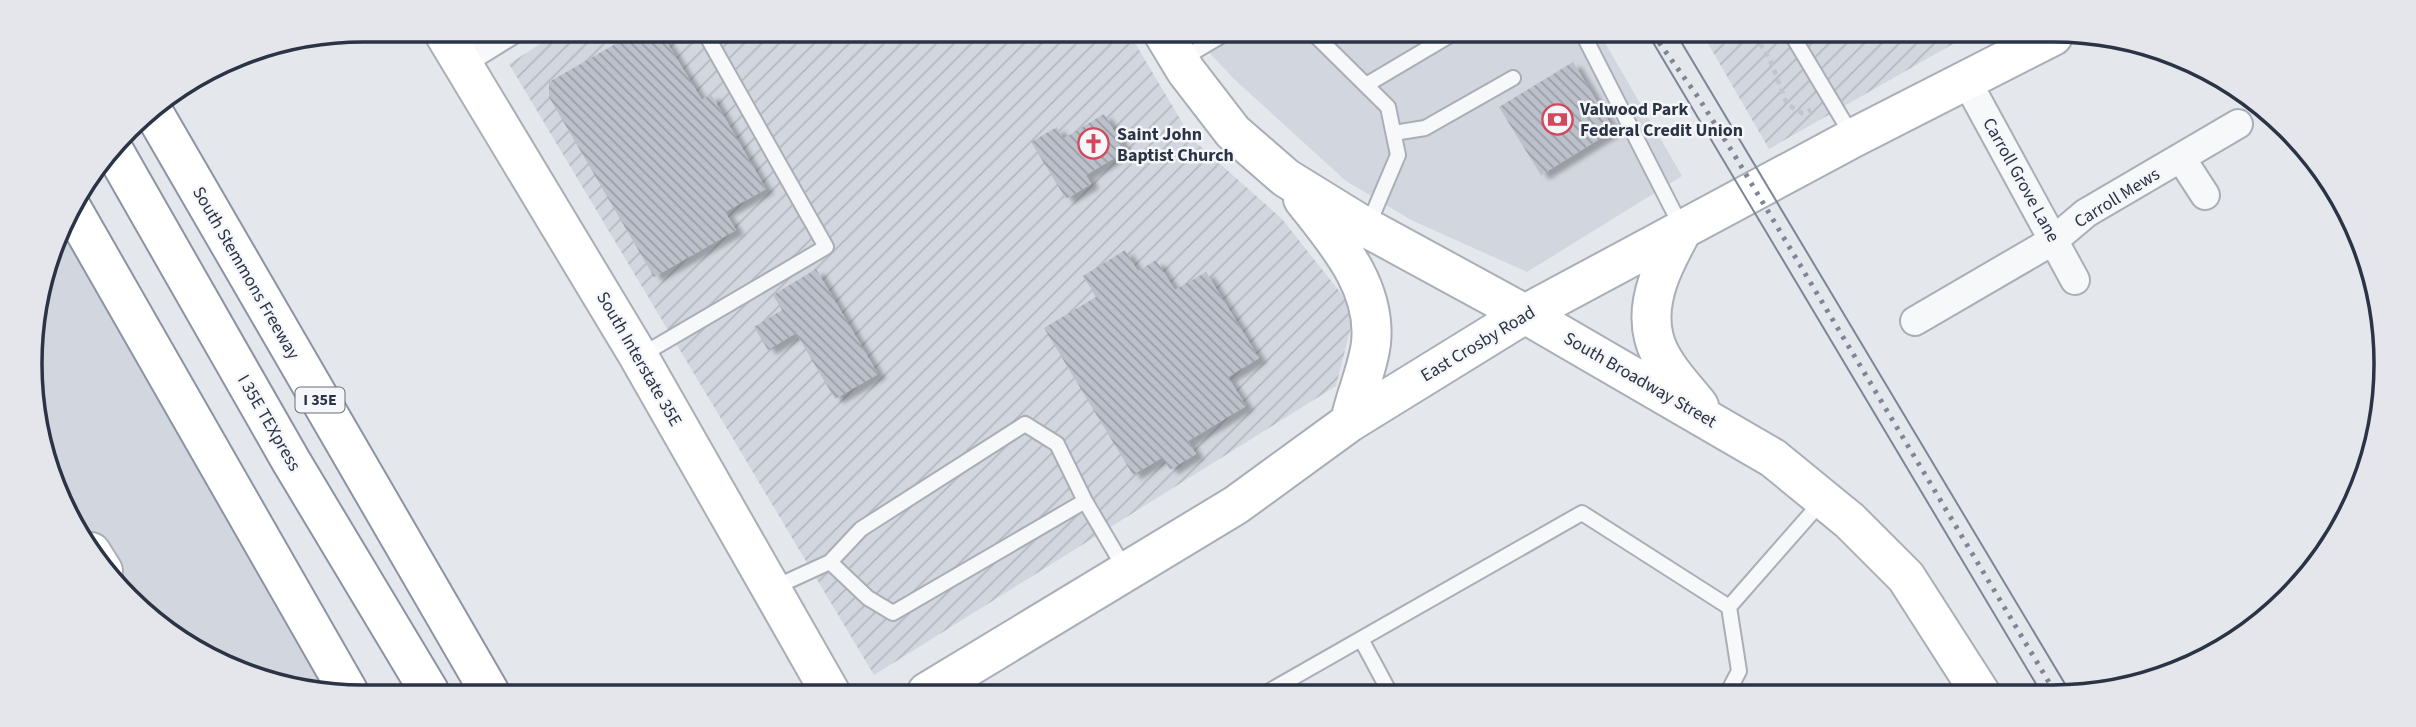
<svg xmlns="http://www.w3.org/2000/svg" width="2416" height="727" font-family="'Source Sans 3',sans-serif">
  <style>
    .built { fill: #d2d6de }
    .industrial { fill: url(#industrial-furrows) }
    .building { fill: url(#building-back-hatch); filter: url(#shadow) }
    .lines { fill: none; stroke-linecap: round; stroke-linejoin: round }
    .lane-casing { stroke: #a9aeb7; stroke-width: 18 }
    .street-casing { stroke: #a9aeb7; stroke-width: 32 }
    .secondary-casing { stroke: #a9aeb7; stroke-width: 42 }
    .highway-casing { stroke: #8b94a3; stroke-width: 42 }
    .path { stroke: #c2c5cb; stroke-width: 4.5; stroke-dasharray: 5 5; stroke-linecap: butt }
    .lane { stroke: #f7f8fa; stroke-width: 14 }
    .street { stroke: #f7f8fa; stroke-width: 28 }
    .secondary { stroke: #fff; stroke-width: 38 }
    .highway { stroke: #fff; stroke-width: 38 }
    .tram { stroke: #7d8696; stroke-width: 2 }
    .rail { stroke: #7d8696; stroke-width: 5; stroke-dasharray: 3.5 7; stroke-linecap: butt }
    .labels { text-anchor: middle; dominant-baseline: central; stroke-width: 5; stroke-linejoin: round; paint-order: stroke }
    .shield { fill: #f4f6f9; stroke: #676e7b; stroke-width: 2 }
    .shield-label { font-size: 16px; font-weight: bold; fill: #2b3445 }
    .poi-label { font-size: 18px; font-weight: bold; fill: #2b3445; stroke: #f4f6f9; text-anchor: start }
    .street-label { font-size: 18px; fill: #2b3445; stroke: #f4f6f9 }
    .rim { fill: none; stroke: #2b3445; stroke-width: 3.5 }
  </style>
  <defs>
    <pattern id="industrial-furrows" width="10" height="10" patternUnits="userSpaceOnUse" patternTransform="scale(1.75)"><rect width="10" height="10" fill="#d2d6de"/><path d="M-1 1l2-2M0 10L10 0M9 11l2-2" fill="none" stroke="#b4b8c0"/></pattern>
    <pattern id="building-back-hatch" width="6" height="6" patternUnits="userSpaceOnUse" patternTransform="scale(1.75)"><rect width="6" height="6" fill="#bbc0ca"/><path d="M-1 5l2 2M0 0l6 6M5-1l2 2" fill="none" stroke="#989da6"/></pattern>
    <filter id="shadow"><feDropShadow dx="8" dy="4.5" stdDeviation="2" flood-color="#0004"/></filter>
  </defs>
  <rect width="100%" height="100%" fill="#e4e7ec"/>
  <path class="built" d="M1191,33L1600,34L1682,176L1527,272L1411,220L1346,181L1234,79Z
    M64,216L363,691H299L178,641L98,566L41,450L30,341Z"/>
  <path class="industrial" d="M562,30L1129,33L1192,139L1282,219L1355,311L1336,386L874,675L509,64Z
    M1703,35L1967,36L1769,149Z"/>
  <path class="building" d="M638,31H660L702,100L711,94L766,189L725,212L736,230L654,277L549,97V82Z
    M1573,62L1614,130L1541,175L1499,107Z
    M1104,114L1126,151L1086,175L1091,184L1066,199L1031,142L1057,127L1063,139Z
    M1125,250L1138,271L1156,260L1175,290L1206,272L1259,358L1228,377L1246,406L1188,441L1196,454L1170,470L1163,457L1133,475L1044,328L1096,297L1083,276Z
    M816,269L878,374L835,399L796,333L768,350L754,327L782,310L773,295Z"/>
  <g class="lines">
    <defs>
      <path id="lane" d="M1313,33L1388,107L1398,155L1367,228
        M1583,34L1682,228
        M1792,35L1853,137
        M1182,59L1226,33
        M1366,85L1452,34
        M1394,133L1425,128L1513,78
        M640,356L826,247L704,31
        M1085,501L1125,569
        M773,588L830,562L861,529L1025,424L1057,444L1085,501L893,613L868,598L830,562
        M1361,639L1390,693
        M1266,693L1582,513L1729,607L1823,500
        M1727,694L1739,671L1729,607"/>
      <path id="street" d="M461,61L511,30
        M1966,80L2075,280
        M2181,158L2205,195
        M1915,321L2054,240L2086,213L2238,124"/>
      <path id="secondary" d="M442,30L639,357L830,692
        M1163,33L1186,71L1233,132L1286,178L1367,228L1525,314L1773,458L1850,521L1906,577L1981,694
        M1303,199C1335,240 1377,286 1371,343C1368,369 1355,396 1350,422
        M1683,229C1665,261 1644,300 1654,338C1660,363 1683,386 1699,406
        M91,552L103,571
        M927,692L1236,505L1350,422L1525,314L1853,138L2053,36"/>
      <path id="highway" d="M151,108L489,691
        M114,151L291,461L429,691
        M71,207L348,691"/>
    </defs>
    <use href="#lane" class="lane-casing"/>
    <use href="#street" class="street-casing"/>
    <use href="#secondary" class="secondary-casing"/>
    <use href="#highway" class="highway-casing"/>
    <path class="path" d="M1755,35L1770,60L1787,104L1802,113L1811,110"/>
    <use href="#lane" class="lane"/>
    <use href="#street" class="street"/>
    <use href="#secondary" class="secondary"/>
    <use href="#highway" class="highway"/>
    <path class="tram" d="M1648,34L2042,694
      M1677,35L2071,694"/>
    <path class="rail" d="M1653,34L1698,97L1735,156L2056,694"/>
  </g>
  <defs>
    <symbol id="bank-ring" viewBox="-11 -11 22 22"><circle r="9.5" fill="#f4f6f9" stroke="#d1495b" stroke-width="1.5"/><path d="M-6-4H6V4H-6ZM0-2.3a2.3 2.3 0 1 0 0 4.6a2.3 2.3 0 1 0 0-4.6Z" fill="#d1495b"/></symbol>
    <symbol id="church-ring" viewBox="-11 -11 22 22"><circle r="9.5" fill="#f4f6f9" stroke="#d1495b" stroke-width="1.5"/><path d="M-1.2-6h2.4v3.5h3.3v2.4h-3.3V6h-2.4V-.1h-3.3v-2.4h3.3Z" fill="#d1495b"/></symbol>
  </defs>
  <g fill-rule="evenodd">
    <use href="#bank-ring" x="1540" y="102" width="35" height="35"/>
    <use href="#church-ring" x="1076" y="126" width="35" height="35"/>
  </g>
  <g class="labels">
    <rect class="shield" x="295.5" y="387.5" width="49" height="25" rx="5"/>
    <g class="shield-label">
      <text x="320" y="400">I 35E</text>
    </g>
    <g class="poi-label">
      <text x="1580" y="109">Valwood Park<tspan x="1580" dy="21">Federal Credit Union</tspan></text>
      <text x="1117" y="134">Saint John<tspan x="1117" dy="21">Baptist Church</tspan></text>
    </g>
    <g class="street-label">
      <text transform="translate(2021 180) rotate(61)">Carroll Grove Lane</text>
      <text transform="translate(2117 198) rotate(-32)">Carroll Mews</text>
      <text transform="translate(246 273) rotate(60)">South Stemmons Freeway</text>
      <text transform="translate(1478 344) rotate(-31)">East Crosby Road</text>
      <text transform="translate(639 359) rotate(60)">South Interstate 35E</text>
      <text transform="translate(1640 380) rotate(30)">South Broadway Street</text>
      <text transform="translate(269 423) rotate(60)">I 35E TEXpress</text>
    </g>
  </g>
  <path d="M0 0H2416V727H0ZM363 42H2053A321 321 0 0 1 2374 363V364A321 321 0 0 1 2053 685H363A321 321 0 0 1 42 364V363A321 321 0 0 1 363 42Z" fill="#e4e6eb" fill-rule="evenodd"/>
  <path class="rim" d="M363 42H2053A321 321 0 0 1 2374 363V364A321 321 0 0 1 2053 685H363A321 321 0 0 1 42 364V363A321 321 0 0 1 363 42Z"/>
</svg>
